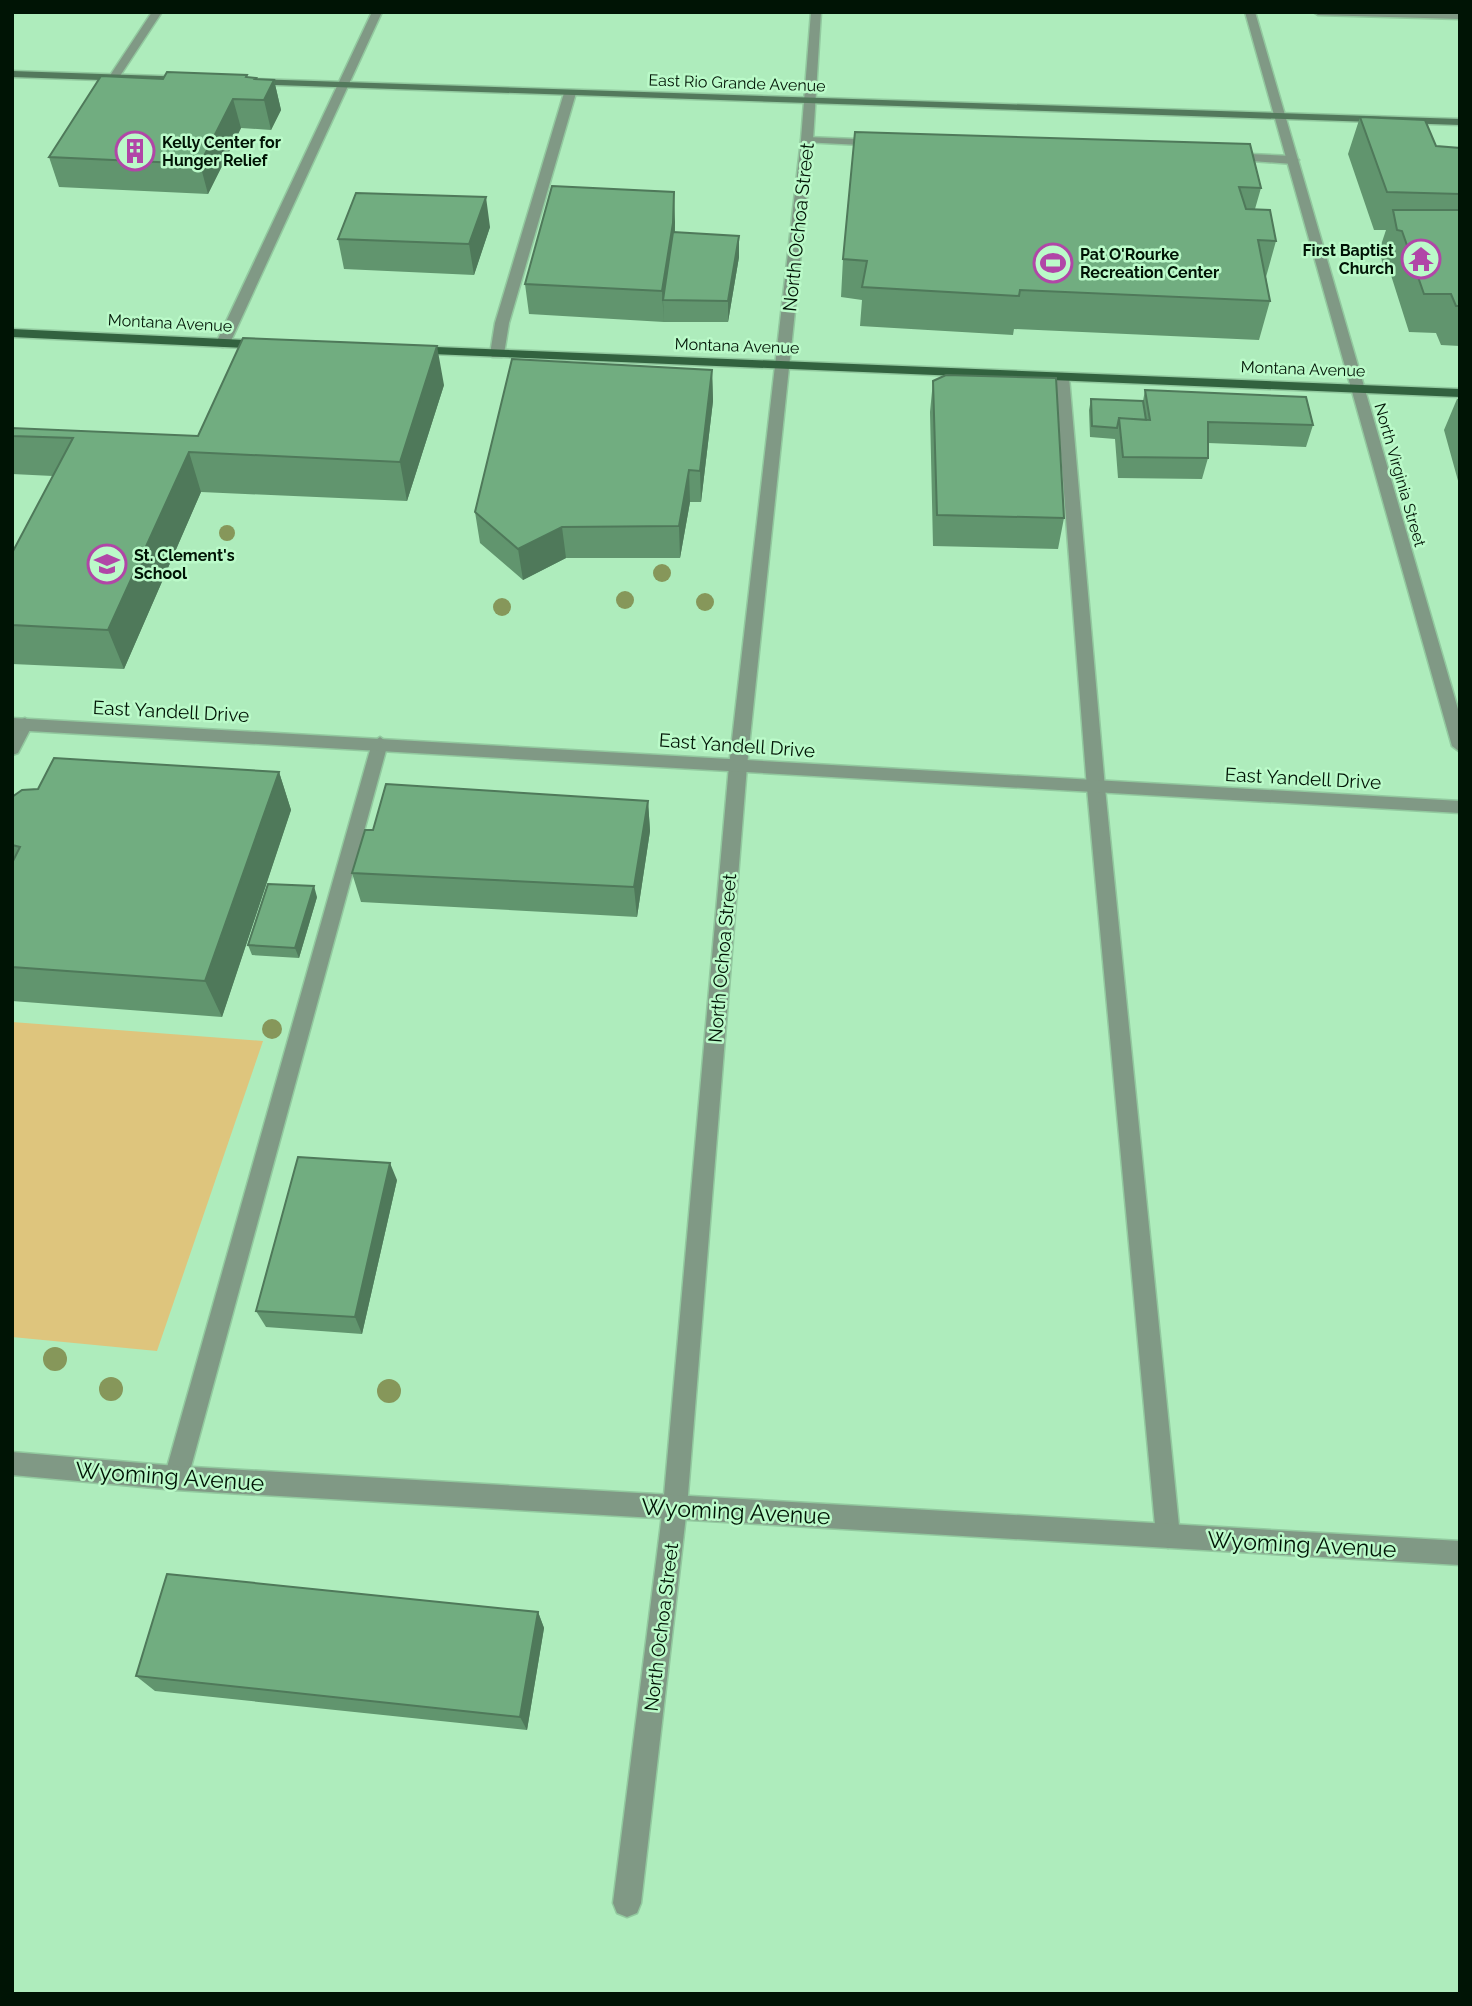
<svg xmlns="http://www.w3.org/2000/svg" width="1472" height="2006" font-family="Raleway,sans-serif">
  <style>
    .green { fill: #dec57d }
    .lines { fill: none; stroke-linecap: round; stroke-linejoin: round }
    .service-casing { stroke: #92c99f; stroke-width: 3 }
    .minor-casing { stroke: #92c99f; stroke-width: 3 }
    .tertiary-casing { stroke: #92c99f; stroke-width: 3 }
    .secondary-casing { stroke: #92c99f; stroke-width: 3 }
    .primary-casing { stroke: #92c99f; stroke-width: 3 }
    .service { fill: #809985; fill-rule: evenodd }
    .minor { fill: #809985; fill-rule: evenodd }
    .tertiary { fill: #809985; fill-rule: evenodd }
    .secondary { fill: #53795c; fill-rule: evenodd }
    .primary { fill: #32623f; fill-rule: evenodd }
    .tree { fill: #86975a }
    .wall { fill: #61956e }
    .shaded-wall { fill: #4f795a }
    .building { fill: #71ad80; stroke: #4f795a; stroke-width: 2 }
    .labels { text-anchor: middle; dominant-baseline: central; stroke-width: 5; stroke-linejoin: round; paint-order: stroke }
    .far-street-label { font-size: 16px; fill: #001405; stroke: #bbfac9 }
    .far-poi-label { font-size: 16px; font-weight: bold; fill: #001405; stroke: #bbfac9; text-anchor: start }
    .street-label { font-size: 19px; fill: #001405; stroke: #bbfac9 }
    .near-street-label { font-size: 23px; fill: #001405; stroke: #bbfac9 }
  </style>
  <rect width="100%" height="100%" fill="#aeecbc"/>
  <path class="green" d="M12,1022L263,1041L157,1351L12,1337Z"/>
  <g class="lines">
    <defs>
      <path id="service" d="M152,12H162L118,79H110L109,77Z
        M1313,12L1460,13V19L1318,15Z
        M570,90L576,93L509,323L504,354L502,357H492L490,354L495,323L564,93Z
        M807,137L880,140L886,143L880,146L803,142V138Z
        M1228,153L1293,156L1299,160L1293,164L1224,159L1222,157Z
        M1062,373L1069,377L1105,788L1180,1536L1176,1544L1168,1548L1160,1544L1156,1536L1087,788L1055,377Z
        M25,718L33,724L18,753L12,755V732L19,720Z
        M380,737L388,743L188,1478L184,1486L176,1490L168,1486L164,1478L372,743Z"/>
      <path id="minor" d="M372,12H382L230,343L223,347L218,346L216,343Z
        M811,12H821L813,140L747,766L687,1507L641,1903L637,1913L627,1917L617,1913L613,1903L663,1507L729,766L801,140Z
        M1245,12H1255L1460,716V752L1452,746Z"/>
      <path id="tertiary" d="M12,718L1460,801V813L12,730Z
        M12,1452L176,1466L1460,1541V1565L176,1490L12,1475Z"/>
      <path id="secondary" d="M12,71L190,77L195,80L190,83L12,77Z
        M251,79L1460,119V125L247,84L246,82Z"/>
      <path id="primary" d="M12,329L266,341L273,345L266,349L12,337Z
        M412,346L1460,389V397L407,353L405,350Z"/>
    </defs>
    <use href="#service" class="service-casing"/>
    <use href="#minor" class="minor-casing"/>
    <use href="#tertiary" class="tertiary-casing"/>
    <use href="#secondary" class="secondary-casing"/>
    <use href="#primary" class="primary-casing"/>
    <use href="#service" class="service"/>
    <use href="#minor" class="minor"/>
    <use href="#tertiary" class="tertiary"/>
    <use href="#secondary" class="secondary"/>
    <use href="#primary" class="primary"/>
  </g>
  <g class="tree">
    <circle cx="227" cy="533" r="8"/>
    <circle cx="662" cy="573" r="9"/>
    <circle cx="625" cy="600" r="9"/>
    <circle cx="705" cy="602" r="9"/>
    <circle cx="502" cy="607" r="9"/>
    <circle cx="272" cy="1029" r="10"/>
    <circle cx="55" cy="1359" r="12"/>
    <circle cx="111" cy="1389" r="12"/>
    <circle cx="389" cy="1391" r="12"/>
  </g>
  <path class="wall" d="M248,77L256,78L257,80H274L281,110L271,130L241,128L208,194L59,187L49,157L163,79Z
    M1360,117L1436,146L1460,148V346L1441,345L1436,333L1409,332L1389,269H1383L1380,248L1386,230H1374L1348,154Z
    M855,132L1261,188L1255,209L1276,241L1266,277L1270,301L1259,340L1014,329L1013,335L860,326L862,300L841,297L843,259Z
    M675,222V233L739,236V257L728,322H664L529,314L525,284Z
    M490,227L474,275L344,269L338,239Z
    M712,370L713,401L701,502H690L680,558H566L523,580L480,543L475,512Z
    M933,381L1064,518L1058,549L933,546L930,412Z
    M444,385L407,501L201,492L124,669L12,664V553L53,476L12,474V428L198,436Z
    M1145,390L1313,425L1306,447L1208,443V458L1202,479L1118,478L1115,439L1090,437L1089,410L1091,399L1143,401Z
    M1457,399H1460V488L1444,430Z
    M279,772L291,810L222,1017L12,1001V797Z
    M648,801L650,831L637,917L361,902L352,873L373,830Z
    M317,897L299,958L252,955L248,945Z
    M397,1180L362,1334L266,1327L256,1311Z
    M538,1612L544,1628L527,1730L155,1691L136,1676Z"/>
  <path class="shaded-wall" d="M274,80L281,110L271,130L264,100Z
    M233,99L241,128L208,194L200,164Z
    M674,192L675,222L674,254L663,300L664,322L662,291Z
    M486,197L490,227L474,275L469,244Z
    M739,236V257L728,322V301Z
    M437,346L444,385L407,501L400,462Z
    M712,370L713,401L701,502L700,471Z
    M189,452L201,492L124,669L108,630Z
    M689,470L690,502L680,558L679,526Z
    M562,527L566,558L523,580L518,549Z
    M279,772L291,810L222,1017L205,981Z
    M648,801L650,831L637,917L634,887Z
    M314,886L317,897L299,958L295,948Z
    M390,1163L397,1180L362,1334L355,1317Z
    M538,1612L544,1628L527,1730L520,1717Z"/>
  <path class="building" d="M167,72L247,75L246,77L256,78L255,79L274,80L264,100L233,99L200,164L49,157L101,76L163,79Z
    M1360,117L1425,120L1436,146L1460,148V194L1387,192Z
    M855,132L1250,144L1261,188L1239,187L1246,209L1270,210L1276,241L1258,240L1270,301L1020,290L1019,296L862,287L867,261L843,259Z
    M552,186L674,192L673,223L662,291L525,284Z
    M356,193L486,197L469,244L338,239Z
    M1393,210H1460V306H1456L1451,294H1424L1402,231L1397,230Z
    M673,232L739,236L728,301L663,300Z
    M243,338L437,346L400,462L189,452L108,630L12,625V553L73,438L12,436V428L198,436Z
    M512,359L712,370L700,471L689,470L679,526L562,527L518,549L475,512Z
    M946,375L1056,378L1064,518L937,515L933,381Z
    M1145,390L1306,397L1313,425L1208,422V458L1123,457L1119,418L1150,420Z
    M1091,399L1143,401L1146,420L1119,418L1117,428L1092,426Z
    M54,758L279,772L205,981L12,967V863L20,847L12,845V797L22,790L38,789Z
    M386,784L648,801L634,887L352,873L365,830H373Z
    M268,884L314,886L295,948L248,945Z
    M298,1157L390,1163L355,1317L256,1311Z
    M167,1574L538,1612L520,1717L136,1676Z"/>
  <defs>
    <symbol id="building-ring" viewBox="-11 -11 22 22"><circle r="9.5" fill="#bbfac9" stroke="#b146a7" stroke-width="1.5"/><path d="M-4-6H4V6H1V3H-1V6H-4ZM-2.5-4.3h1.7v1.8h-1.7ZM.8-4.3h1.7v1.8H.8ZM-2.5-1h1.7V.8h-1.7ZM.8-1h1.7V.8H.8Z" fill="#b146a7"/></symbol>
    <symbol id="temple-ring" viewBox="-11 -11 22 22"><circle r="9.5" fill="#bbfac9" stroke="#b146a7" stroke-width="1.5"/><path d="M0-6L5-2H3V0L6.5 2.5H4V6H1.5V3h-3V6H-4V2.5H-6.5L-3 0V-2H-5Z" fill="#b146a7"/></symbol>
    <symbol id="stadium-ring" viewBox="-11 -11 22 22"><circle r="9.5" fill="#bbfac9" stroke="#b146a7" stroke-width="1.5"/><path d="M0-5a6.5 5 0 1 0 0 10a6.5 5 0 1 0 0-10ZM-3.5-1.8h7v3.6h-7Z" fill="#b146a7"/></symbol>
    <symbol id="school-ring" viewBox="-11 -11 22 22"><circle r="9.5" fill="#bbfac9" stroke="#b146a7" stroke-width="1.5"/><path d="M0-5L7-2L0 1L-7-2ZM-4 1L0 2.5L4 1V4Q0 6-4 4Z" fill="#b146a7"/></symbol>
  </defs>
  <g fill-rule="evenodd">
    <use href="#building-ring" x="113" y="129" width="44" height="44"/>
    <use href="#temple-ring" x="1399" y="237" width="44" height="44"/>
    <use href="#stadium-ring" x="1031" y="241" width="44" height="44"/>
    <use href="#school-ring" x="85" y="542" width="44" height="44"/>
  </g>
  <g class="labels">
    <g class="far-street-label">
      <text transform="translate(737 83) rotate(2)">East Rio Grande Avenue</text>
      <text transform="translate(170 323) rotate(3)">Montana Avenue</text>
      <text transform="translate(737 346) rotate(2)">Montana Avenue</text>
      <text transform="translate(1303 369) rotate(2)">Montana Avenue</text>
      <text transform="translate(1400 475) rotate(74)">North Virginia Street</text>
    </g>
    <g class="far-poi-label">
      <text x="162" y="142">Kelly Center for<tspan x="162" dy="18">Hunger Relief</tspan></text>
      <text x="1394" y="250" text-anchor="end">First Baptist<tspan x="1394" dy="18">Church</tspan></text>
      <text x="1080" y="254">Pat O'Rourke<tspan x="1080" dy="18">Recreation Center</tspan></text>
      <text x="134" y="555">St. Clement's<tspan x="134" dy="18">School</tspan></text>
    </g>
    <g class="street-label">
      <text transform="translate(798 227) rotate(-84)">North Ochoa Street</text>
      <text transform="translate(171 711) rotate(3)">East Yandell Drive</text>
      <text transform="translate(737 745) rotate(4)">East Yandell Drive</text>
      <text transform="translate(1303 778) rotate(3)">East Yandell Drive</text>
      <text transform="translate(722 958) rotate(-85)">North Ochoa Street</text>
      <text transform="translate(661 1627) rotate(-83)">North Ochoa Street</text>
    </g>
    <g class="near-street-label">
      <text transform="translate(170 1476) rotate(4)">Wyoming Avenue</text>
      <text transform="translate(736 1511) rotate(3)">Wyoming Avenue</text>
      <text transform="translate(1302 1544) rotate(3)">Wyoming Avenue</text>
    </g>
  </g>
  <rect width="1472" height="2006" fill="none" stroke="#001405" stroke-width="28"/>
</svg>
